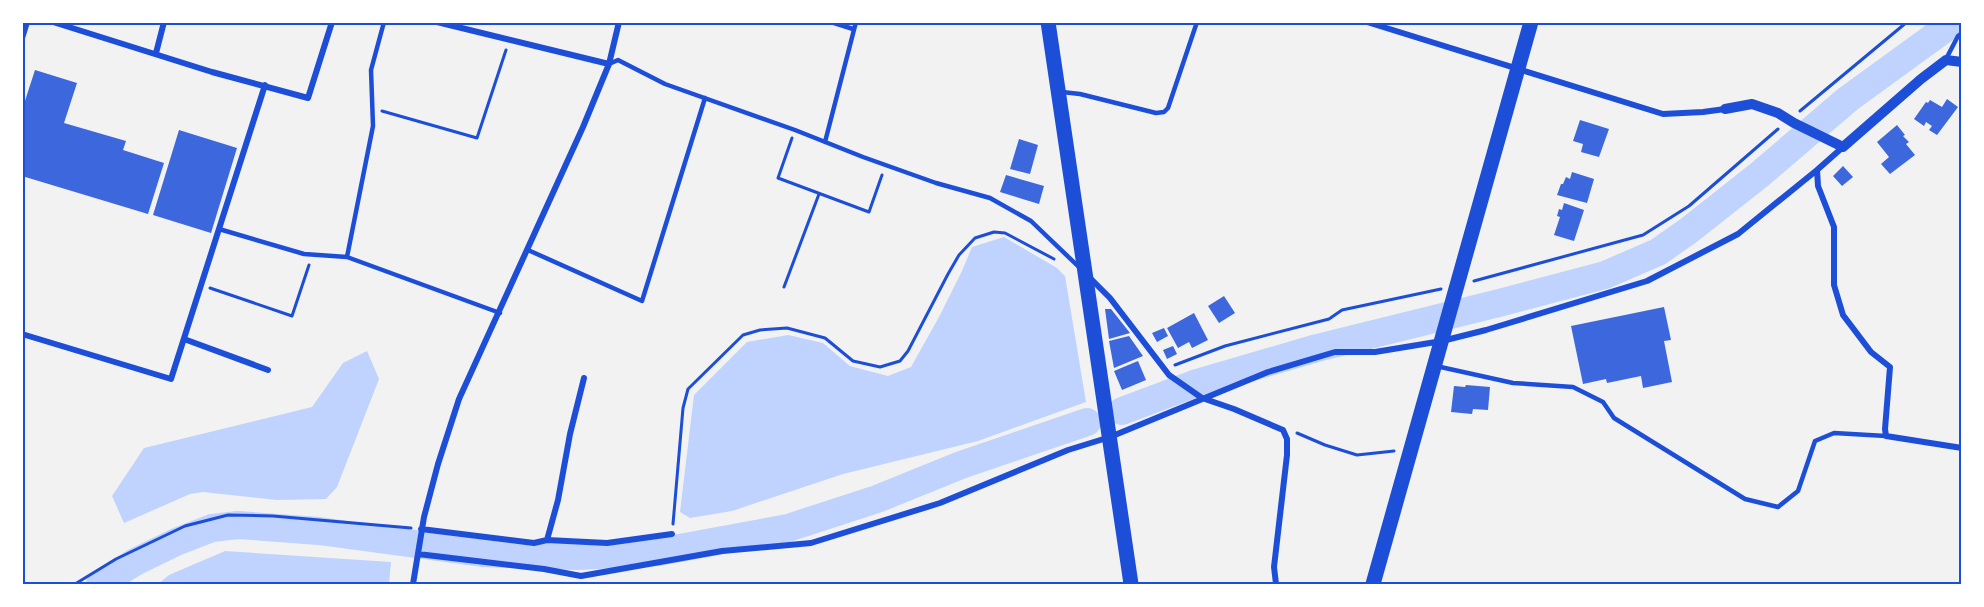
<svg xmlns="http://www.w3.org/2000/svg" width="1984" height="607" font-family="Arial,sans-serif">
  <style>
    .water { fill: #bfd3fe }
    .lines { fill: none; stroke-linecap: round; stroke-linejoin: round }
    .river { stroke: #bfd3fe; stroke-width: 28 }
    .building { fill: #3d67dc }
    .path { stroke: #1d4ed8; stroke-width: 3 }
    .service { stroke: #1d4ed8; stroke-width: 4.5 }
    .minor { stroke: #1d4ed8; stroke-width: 6 }
    .tertiary { stroke: #1d4ed8; stroke-width: 10 }
    .trunk { stroke: #1d4ed8; stroke-width: 15 }
    .neatline { fill: none; stroke: #1d4ed8; stroke-width: 2 }
  </style>
  <rect width="100%" height="100%" fill="#f2f2f2"/>
  <path class="water" d="M1004,237L1057,268L1065,276L1086,402L978,441L843,474L732,511L690,518L680,512L694,395L747,342L788,335L823,343L850,366L865,370L888,376L911,367L939,317L962,271L972,247Z
    M367,351L379,379L337,487L326,499L277,500L203,492L190,494L124,523L112,496L144,448L312,407L343,363Z
    M225,551L391,562L389,584H158L169,575Z"/>
  <g class="lines">
    <path class="river" d="M1122,411L1194,384L1317,348L1499,303L1605,275L1658,252L1688,231L1759,175L1848,99L1954,22
      M100,584L135,562L176,542L212,528L238,525L319,531L482,553L577,556L658,552L788,528L877,499L961,465L1087,422"/>
  </g>
  <path class="building" d="M35,70L77,83L64,123L126,141L123,150L164,163L148,214L22,176V110Z
    M1947,99L1958,107L1937,135L1929,130L1932,126L1926,122L1924,126L1914,119L1926,102L1928,103L1930,100L1942,107Z
    M1580,120L1609,129L1599,157L1581,152L1583,144L1573,141Z
    M1897,125L1905,135L1903,136L1909,142L1906,144L1915,155L1890,174L1881,164L1889,157L1877,142Z
    M179,130L237,148L211,233L153,215Z
    M1019,139L1038,145L1030,174L1010,169Z
    M1843,166L1853,177L1842,186L1833,176Z
    M1572,172L1594,179L1587,203L1557,195L1561,184H1563L1566,177L1570,179Z
    M1006,175L1044,186L1039,204L1000,192Z
    M1564,203L1584,210L1574,241L1554,235L1560,217L1557,216L1559,209L1562,210Z
    M1224,296L1235,313L1219,323L1208,306Z
    M1664,307L1671,340L1664,341L1672,382L1643,388L1641,376L1607,383L1606,379L1583,384L1571,326Z
    M1105,309H1111L1130,333L1109,339Z
    M1194,313L1208,340L1192,348L1189,342L1178,348L1167,328Z
    M1164,328L1168,336L1157,342L1152,333Z
    M1129,336L1143,356L1114,368L1109,341Z
    M1173,346L1177,354L1167,359L1163,350Z
    M1138,361L1146,380L1122,390L1114,371Z
    M1466,385L1490,387L1488,410L1473,409L1472,414L1451,412L1454,386L1465,387Z"/>
  <g class="lines">
    <path class="path" d="M382,111L477,138L506,50
      M1800,111L1907,22
      M792,138L778,178L869,212L882,175
      M1474,281L1643,235L1689,206L1778,129
      M784,287L819,194
      M210,288L292,316L309,265
      M1175,365L1225,346L1329,319L1342,310L1441,289
      M1297,433L1325,445L1357,455L1394,451
      M673,524L683,408L688,389L743,335L760,330L787,328L825,338L853,361L880,367L900,361L908,351L948,274L959,255L975,238L994,232L1005,233L1054,259
      M75,584L116,559L185,526L228,515L273,516L411,528"/>
    <path class="service" d="M831,22L853,29
      M1946,59L1958,36L1962,33
      M609,64L618,60L665,84L795,130L863,157L936,183L990,198L1031,221L1081,269
      M1062,92L1080,94L1156,113L1164,112L1168,108L1197,22
      M825,142L856,22
      M219,229L304,254L347,257L500,313
      M528,250L642,301L705,98
      M347,257L373,126L371,70L384,22
      M1436,366L1513,383L1573,387L1603,402L1614,418L1745,499L1778,507L1798,491L1815,441L1834,433L1886,436"/>
    <path class="minor" d="M53,22L212,72L308,98L332,22
      M437,22L609,64
      M1367,22L1663,114L1703,112L1725,109
      M22,38L27,22
      M156,53L164,22
      M1843,147L1817,170L1818,186L1834,227V285L1843,315L1871,352L1890,367L1885,429L1886,436L1962,448
      M1089,277L1110,298L1169,375L1202,398L1234,409L1283,430L1287,439V455L1274,567L1276,584
      M22,334L171,379L265,85
      M184,339L268,370
      M421,529L534,543L547,540L607,543L672,534
      M547,540L558,500L570,434L584,378
      M418,554L544,569L581,576L722,551L811,543L940,503L1068,450L1110,437L1268,372L1335,352H1375L1442,341L1486,330L1647,281L1738,234L1817,170
      M413,584L424,517L438,464L459,399L583,127L609,64L619,22"/>
    <path class="tertiary" d="M1725,109L1752,104L1778,113L1794,123L1843,147L1921,79L1946,60L1962,62"/>
    <path class="trunk" d="M1048,22L1131,584
      M1373,584L1531,22"/>
  </g>
  <rect width="1984" height="607" fill="none" stroke="#ffffff" stroke-width="48"/>
  <rect x="24" y="24" width="1936" height="559" class="neatline"/>
</svg>
